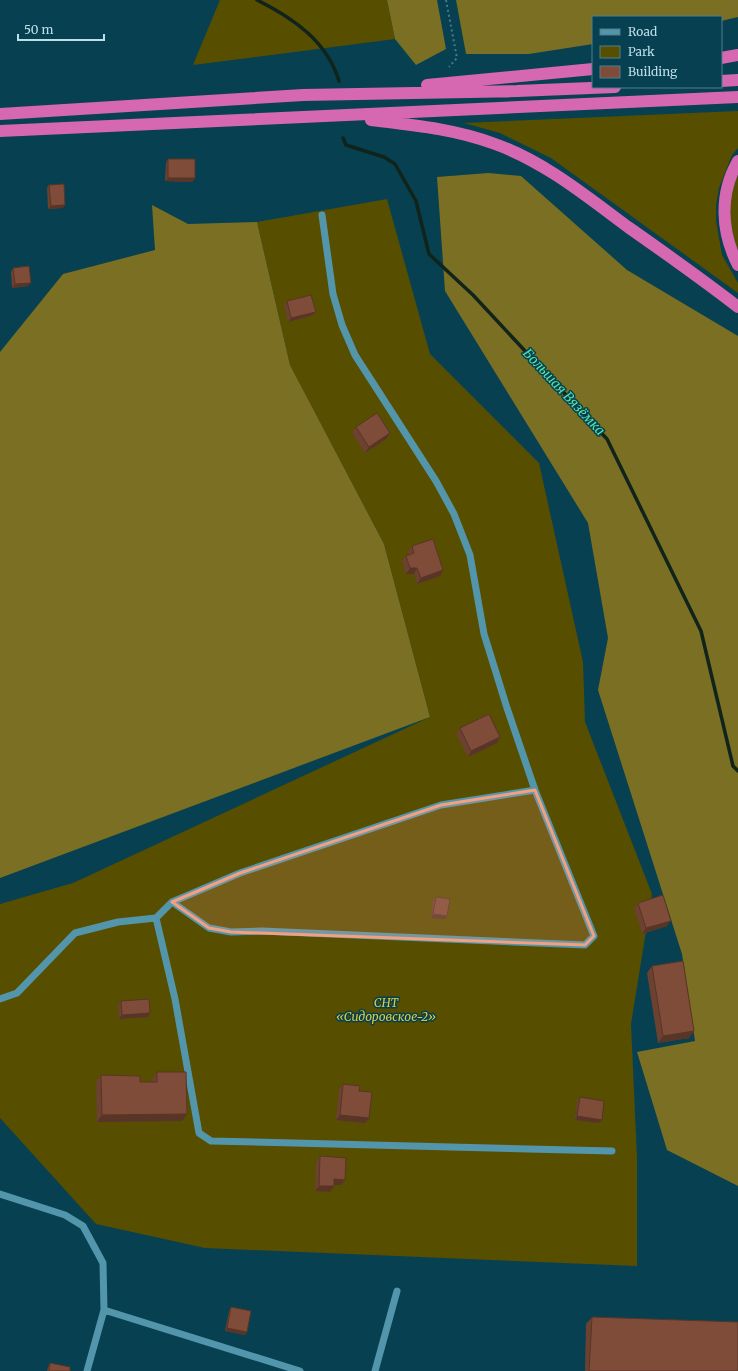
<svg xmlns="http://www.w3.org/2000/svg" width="738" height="1371" font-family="Merriweather,serif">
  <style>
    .green { fill: #574e00 }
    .forest { fill: #7a6f23 }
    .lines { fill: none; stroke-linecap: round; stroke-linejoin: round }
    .stream { stroke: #10241b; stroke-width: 3.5 }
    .path { stroke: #4b7a89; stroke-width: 2; stroke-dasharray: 2 3; stroke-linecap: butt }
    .minor { stroke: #5396ac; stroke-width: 7 }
    .highway { stroke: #d667b1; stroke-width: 12 }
    .wall { fill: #6c4130 }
    .shaded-wall { fill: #583527 }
    .building { fill: #7e4c38; stroke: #583527 }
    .marked { fill: #f2a081; fill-opacity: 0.2; stroke: #f2a081; stroke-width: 3; stroke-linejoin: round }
    .labels { text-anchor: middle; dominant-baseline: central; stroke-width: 3; stroke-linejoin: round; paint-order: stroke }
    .park-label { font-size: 12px; font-style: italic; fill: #ddcb42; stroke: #074050 }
    .water-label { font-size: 13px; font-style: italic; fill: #54e4a6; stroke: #074050 }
  </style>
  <rect width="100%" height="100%" fill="#074050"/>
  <path class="green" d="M220,0H387L395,39L193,65Z
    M738,111V148L732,155L719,188L716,206V221L722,255L738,283V293L551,158L500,133L464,123Z
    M738,175V250C728,226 727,198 738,175Z
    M387,199L430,354L539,463L583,662L585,722L652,894L631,1024L637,1158V1266L205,1248L96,1224L0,1118V904L73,883L430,717L384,544L290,365L257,222Z"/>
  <path class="forest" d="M387,0H437L446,49L416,65L395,39Z
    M456,0H738V17L721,21V17H593V44L529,54H466Z
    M488,173L521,176L627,270L738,336V1186L667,1150L637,1052L695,1041L682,954L598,690L608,638L588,523L445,291L437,177Z
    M152,205L188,224L257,222L290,365L384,544L430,717L0,878V352L63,274L155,250Z"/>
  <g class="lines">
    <path class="stream" d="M257,0C293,18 327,41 339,81
      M343,138L346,145L384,157L395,164L416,201L429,254L473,295L607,439L701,631L733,766L738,771"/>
    <path class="path" d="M446,0L457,58L449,67"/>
    <path class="minor" d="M172,902L209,928L231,932L262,931L585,945L594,936L535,790L507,708L484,634L470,555L454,514L436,481L355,355L342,325L333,294L322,215
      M156,918L175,999L199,1133L211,1141L612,1151
      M0,999L17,993L75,933L118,922L156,918L172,902L240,873L441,805L535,790
      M0,1194L65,1215L83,1226L103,1263L104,1310L87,1371
      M104,1310L300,1371
      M375,1371L397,1291"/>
    <path class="highway" d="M721,58L738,55
      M721,81L738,80
      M427,85L593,69
      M0,114L303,95L517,91L615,87
      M371,120C413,125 455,129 495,144C545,162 586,196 628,227C665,253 702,279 738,307
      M0,131L738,97
      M738,161C719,194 721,232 738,265"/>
  </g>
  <path class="wall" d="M168,159L195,178L192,182L165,181L166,163Z
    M49,185L63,208L48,209L47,188Z
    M13,268L28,286L12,288L11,272Z
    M287,301L316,312L313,315L288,322L284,305Z
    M356,427L390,433L386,439L365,453L352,433Z
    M412,546L440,576L417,584L414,574H406L402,561L406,556L409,555L408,551Z
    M460,728L497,743L468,757L456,734Z
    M436,897L445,919L431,918L433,900Z
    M638,903L667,926L642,934L634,908Z
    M652,966L694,1031L689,1038L658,1043L647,973Z
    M121,1001L150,1013L148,1017L119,1019L118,1004Z
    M157,1072L182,1121L97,1122L96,1082L101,1075L140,1082H152V1079Z
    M343,1084L359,1091L365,1123L336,1120L339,1089Z
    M580,1097L602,1120L599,1123L575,1120L577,1101Z
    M320,1156L341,1185H334V1186L330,1192L315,1191L316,1162Z
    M231,1307L247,1332L245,1335L225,1331L229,1311Z
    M592,1317L738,1371H585L586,1324Z
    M50,1363L70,1371H47L48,1367Z"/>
  <path class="shaded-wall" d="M168,178H195L192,182L165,181Z
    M65,205L63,208L48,209L51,206Z
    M31,283L28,286L12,288L15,284Z
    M316,312L313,315L288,322L291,318Z
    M390,433L386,439L365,453L369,447Z
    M410,568H417L414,574H406Z
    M443,570L440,576L417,584L421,578Z
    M500,737L497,743L468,757L471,751Z
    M433,914L447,916L445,919L431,918Z
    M671,921L667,926L642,934L646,928Z
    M150,1013L148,1017L119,1019L122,1015Z
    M694,1031L689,1038L658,1043L663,1036Z
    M187,1114L182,1121L97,1122L102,1115Z
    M340,1115L369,1118L365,1123L336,1120Z
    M577,1116L602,1120L599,1123L575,1120Z
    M334,1179L345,1180L341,1185H330Z
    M319,1186H334L330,1192L315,1191Z
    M227,1328L247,1332L245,1335L225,1331Z"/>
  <path class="building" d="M168,159H195V178H168Z
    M64,184L65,205L51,206L49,185Z
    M29,266L31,283L15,284L13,268Z
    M311,295L316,312L291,318L287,301Z
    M377,413L390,433L369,447L356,427Z
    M433,539L443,570L421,578L417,568H410L406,556L414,553L412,546Z
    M489,714L500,737L471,751L460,728Z
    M663,895L671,921L646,928L638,903Z
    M436,897L450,899L447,916L433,914Z
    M683,961L694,1031L663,1036L652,966Z
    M149,999L150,1013L122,1015L121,1001Z
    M157,1072H186L187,1114L102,1115L101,1075L140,1076V1082H157Z
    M343,1084L360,1086L359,1091L372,1092L369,1118L340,1115Z
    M580,1097L604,1101L602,1120L577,1116Z
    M320,1156L346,1158L345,1180L334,1179V1186H319Z
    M231,1307L251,1311L247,1332L227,1328Z
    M592,1317L738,1322V1371H589Z
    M50,1363L70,1367V1371H49Z"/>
  <path class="marked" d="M535,790L594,936L585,945L231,932L209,928L172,902L240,873L441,805Z"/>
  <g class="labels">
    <g class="park-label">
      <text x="386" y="1002">СНТ<tspan x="386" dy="14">«Сидоровское-2»</tspan></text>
    </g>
    <g class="water-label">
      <text transform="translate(564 392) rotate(47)">Большая Вязёмка</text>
    </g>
  </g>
  <rect x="592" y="16" width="130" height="72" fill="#074050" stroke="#507f8e"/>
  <rect x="600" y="29" width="20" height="6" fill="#5396ac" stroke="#507f8e"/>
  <text x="628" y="36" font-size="12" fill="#bedeea">Road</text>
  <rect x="600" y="46" width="20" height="12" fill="#574e00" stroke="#507f8e"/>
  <text x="628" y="56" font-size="12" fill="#bedeea">Park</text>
  <rect x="600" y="66" width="20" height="12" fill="#7e4c38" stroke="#507f8e"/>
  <text x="628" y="76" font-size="12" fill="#bedeea">Building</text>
  <path d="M18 34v6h86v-6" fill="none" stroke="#bedeea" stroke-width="2"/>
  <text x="24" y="34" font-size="12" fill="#bedeea" stroke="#074050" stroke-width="3" paint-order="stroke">50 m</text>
</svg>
